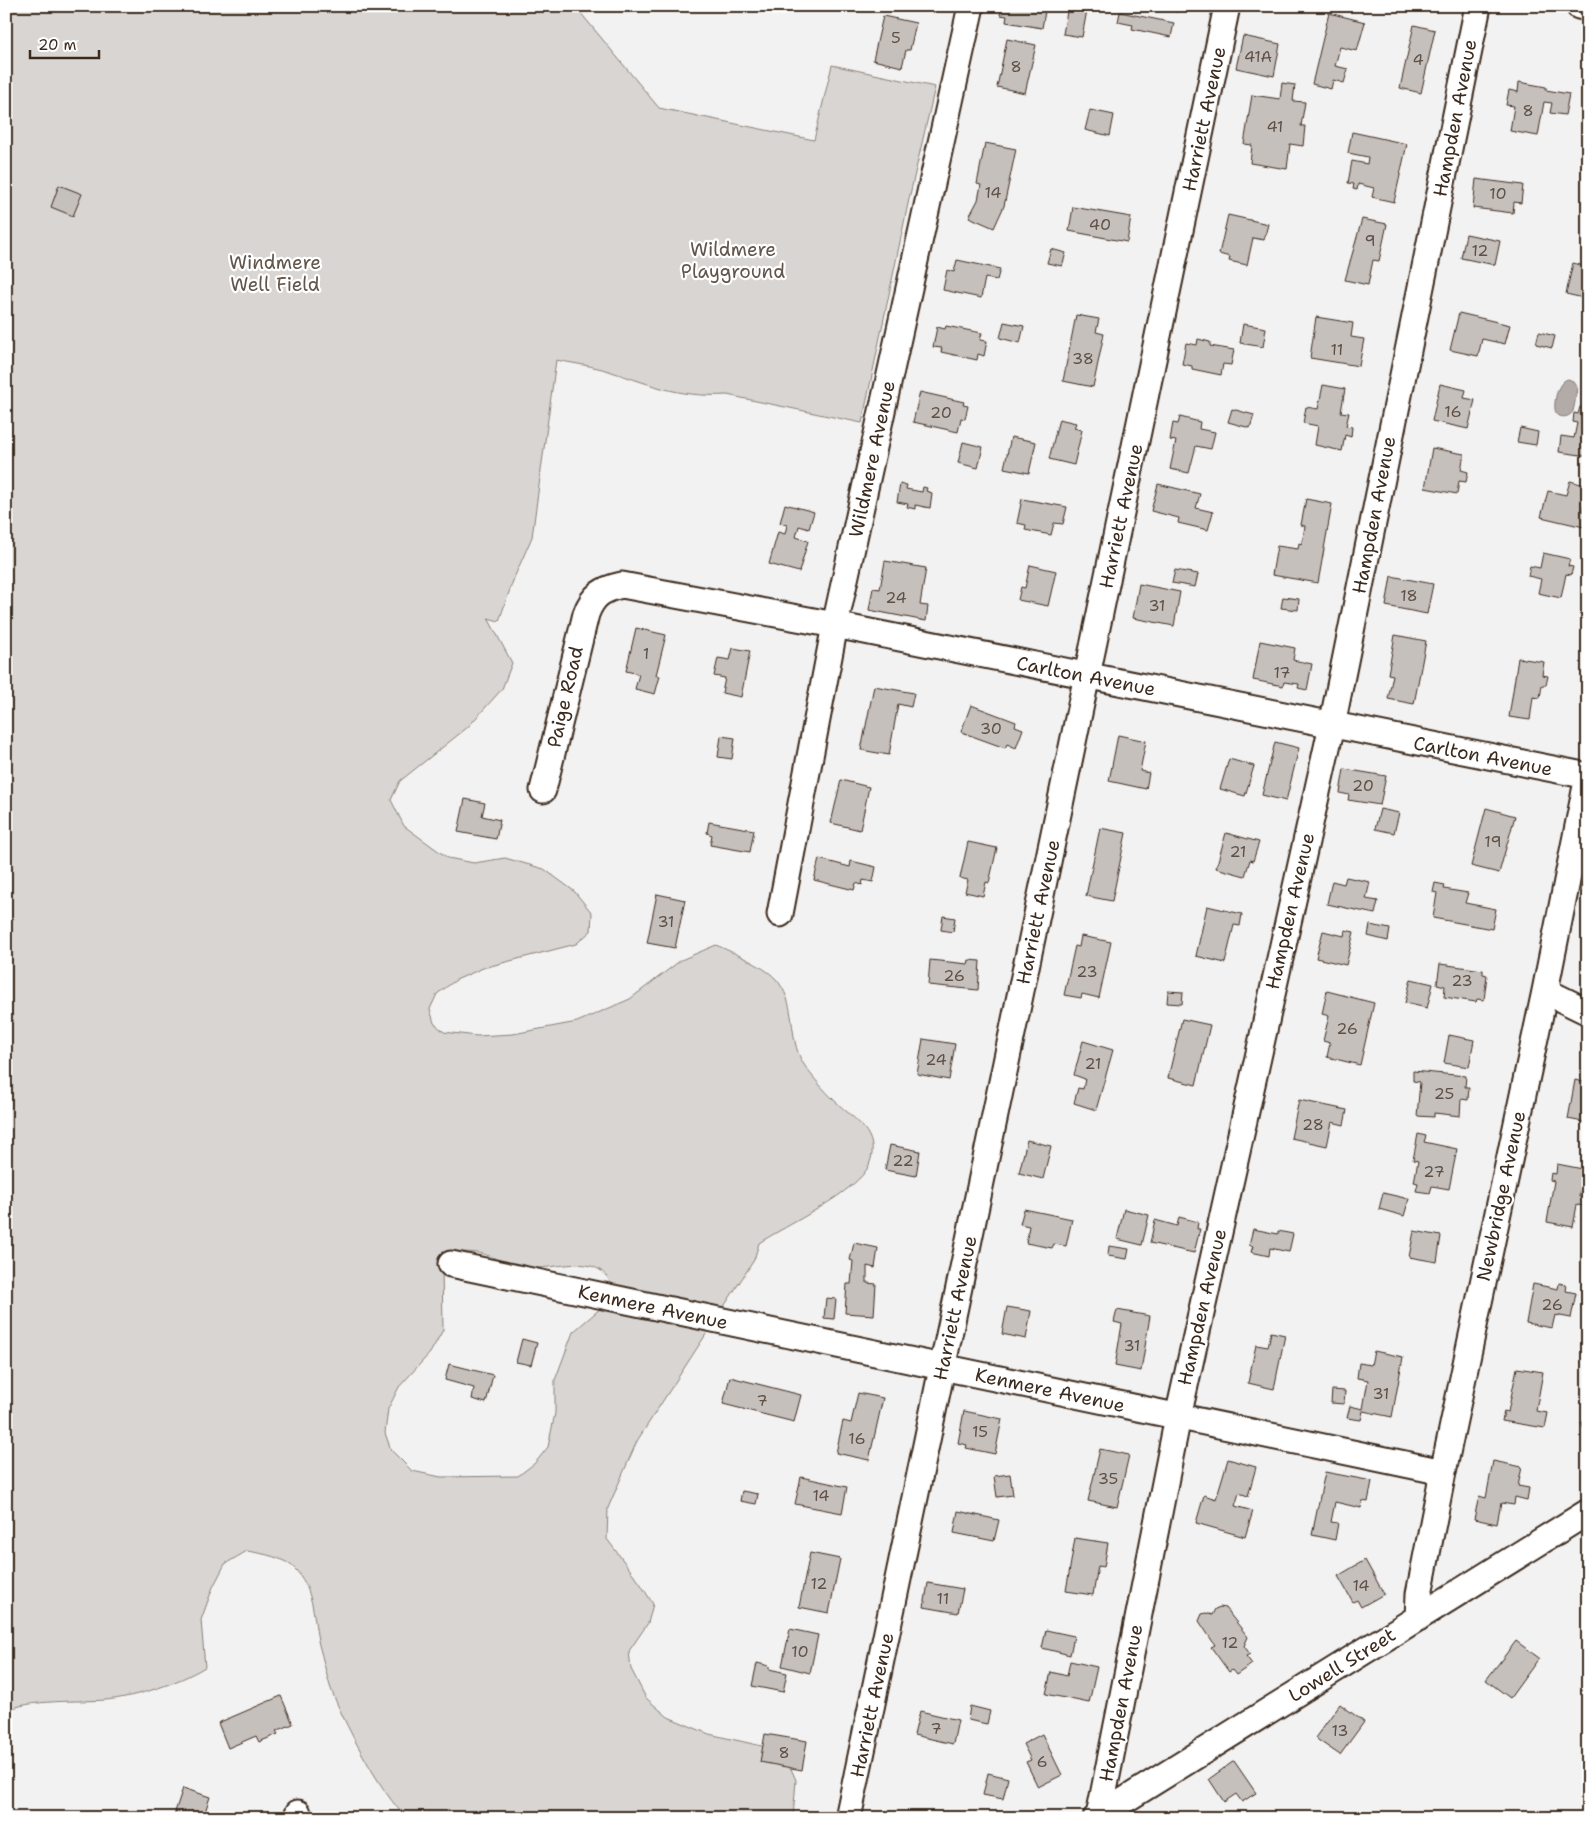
<svg xmlns="http://www.w3.org/2000/svg" width="1594" height="1824" font-family="'Shantell Sans',sans-serif">
  <style>
    .green { fill: #d8d5d2; stroke: #8a8078; fill-rule: evenodd }
    .water { fill: #b2aba7; stroke: #827770 }
    .building { fill: #c6c0bd; stroke: #3b2a1e }
    .lines { fill: none; stroke-linecap: round; stroke-linejoin: round }
    .minor-casing { stroke: #3b2a1e; stroke-width: 29 }
    .minor { stroke: #fff; stroke-width: 25 }
    .labels { text-anchor: middle; dominant-baseline: central; stroke-width: 4.5; stroke-linejoin: round; paint-order: stroke }
    .number-label { font-size: 16px; fill: #5e5046 }
    .street-label { font-size: 19px; fill: #3b2a1e; stroke: #fff }
    .park-label { font-size: 19px; fill: #62554b; stroke: #fff }
  </style>
  <rect width="100%" height="100%" fill="#f3f2f2"/>
  <filter id="ink" filterUnits="userSpaceOnUse"><feTurbulence type="fractalNoise" baseFrequency=".02" numOctaves="2"/><feDisplacementMap in="SourceGraphic" scale="10" xChannelSelector="R" yChannelSelector="G"/><feConvolveMatrix kernelMatrix="1 2 1 2 8 2 1 2 1" color-interpolation-filters="sRGB"/></filter>
  <g filter="url(#ink)">
    <path class="green" d="M6,6H575L659,108L814,140L832,65L935,87L909,199L862,423L727,395C676,398 648,383 602,369C587,365 571,363 556,360L532,537L514,578L499,621L488,618L512,663L502,689L468,727L400,781L391,800L404,826L448,858L474,863L505,858L544,869L574,891L592,913L591,931L576,944L483,968L456,980L437,994L430,1009L434,1023L444,1032L477,1036L513,1034L577,1022L630,999L681,960L716,945C732,952 764,966 775,978C798,1002 787,1037 803,1063C811,1076 824,1090 835,1101C853,1119 882,1133 869,1165C859,1191 785,1226 759,1243L754,1260L637,1441L608,1508L607,1539L640,1583L653,1604L648,1623L629,1651L631,1669L646,1698L668,1717L709,1734L762,1746L788,1762L796,1780L793,1818H407C382,1796 341,1718 330,1686C326,1673 323,1659 319,1645C313,1619 315,1592 296,1570C287,1558 261,1553 247,1551L225,1564L213,1587L201,1620L205,1667C179,1683 136,1697 106,1700C80,1702 28,1699 6,1711ZM451,1252C460,1252 470,1252 479,1253C494,1256 508,1266 523,1268C557,1272 604,1245 615,1296L573,1332L555,1380V1413L548,1447L535,1463L518,1476L441,1477L412,1471L391,1450L385,1433L388,1409L399,1387L430,1353L443,1330L442,1262Z"/>
    <path class="water" d="M1568,379L1573,381L1577,387C1576,395 1575,404 1573,411C1569,419 1556,419 1555,409C1554,400 1558,381 1568,379Z"/>
    <path class="building" d="M1002,6H1046L1042,28L1006,22L1007,16L1000,15Z
      M1068,6L1087,10L1082,37L1063,34Z
      M1152,6H1178L1177,12Z
      M1120,12L1174,23L1171,37L1132,29L1133,25L1118,22Z
      M1329,13L1365,22L1357,51L1340,47L1335,66L1348,69L1344,83L1333,80L1331,89L1312,84Z
      M883,16L916,23L910,50H906L902,67L873,60Z
      M1414,25L1435,30L1421,93L1400,88Z
      M1243,36L1280,44L1274,76L1236,68Z
      M1007,39L1036,45L1025,93L997,87Z
      M1519,82L1546,87V90L1569,94L1565,115L1550,113L1552,103L1544,102L1538,136L1510,131L1514,106L1506,105L1509,90L1518,92Z
      M1282,83L1295,85L1293,101L1305,102L1301,126H1305L1303,146L1290,144L1287,169L1250,163L1252,145L1244,144L1252,95L1280,99Z
      M1090,110L1114,115L1110,136L1085,130Z
      M1352,132L1407,144L1394,202L1372,197L1374,188L1358,184L1357,190L1353,189L1354,184L1348,183L1352,161L1367,164L1368,157L1348,153Z
      M985,143L1016,149L1004,206L994,228L969,217L978,200L981,185L977,184Z
      M1476,179L1523,185L1521,203L1514,202L1513,213L1473,208Z
      M59,185L82,194L73,216L51,207Z
      M1073,207L1131,217L1127,242L1069,231Z
      M1228,215L1268,224L1264,240L1253,238L1247,265L1229,261L1230,257L1219,254Z
      M1362,219L1387,224L1379,261L1373,260L1368,285L1345,280Z
      M1466,234L1500,241L1495,265L1461,258Z
      M1051,249L1066,253L1062,266L1047,263Z
      M957,260L1000,269L997,280L985,278L981,298L943,290L947,270L954,272Z
      M1573,263L1588,267V299L1566,294Z
      M1459,313L1510,325L1505,344L1482,339L1478,356L1450,350Z
      M1076,315L1099,319L1096,332L1104,334L1093,387L1063,381Z
      M1316,317L1353,323L1351,337L1364,339L1359,366L1310,358Z
      M1004,322L1024,326L1020,343L1000,338Z
      M1243,324L1266,328L1263,347L1240,343Z
      M946,326L982,333L980,340L987,341L984,356L978,354L977,360L941,352L942,348L933,347L937,327L945,329Z
      M1539,332L1555,336L1552,348L1536,344Z
      M1198,339L1210,342V346L1234,350L1231,365L1223,364L1221,375L1192,369V366L1182,364L1186,343L1197,345Z
      M1440,384L1466,390L1464,398L1475,400L1468,429L1432,421Z
      M1323,385L1345,389L1341,412L1349,413L1346,426L1352,427L1351,437L1345,435L1342,451L1315,445L1318,426L1303,423L1306,407L1318,409Z
      M920,392L964,402L963,405L968,406L965,419L961,418L958,432L913,422Z
      M1588,395V456L1559,452L1561,436L1574,438L1577,423L1573,422L1574,413L1578,414L1580,407H1586Z
      M1232,409L1254,415L1250,428L1228,422Z
      M1180,417L1200,422L1199,429L1215,432L1211,449L1196,446L1189,473L1170,469L1176,441L1170,440L1173,423L1178,424Z
      M1059,419L1076,423L1074,428L1082,430L1074,465L1049,459Z
      M1520,428L1538,432L1536,445L1517,442Z
      M1011,437L1036,442L1029,473L1004,468Z
      M963,442L983,447L978,468L958,463Z
      M1432,448L1464,454L1461,470L1468,472L1466,482L1459,481L1457,494L1425,488Z
      M1570,481L1588,486L1582,511L1588,513V528L1541,517L1548,491L1566,495Z
      M900,484L907,485L906,489L922,492L923,487L927,488L926,491L932,493L930,508L915,505V509L907,507L908,504L897,502Z
      M1158,484L1200,494L1196,508L1213,512L1208,530L1178,523L1179,518L1151,511Z
      M1022,499L1067,507L1063,524L1054,523L1051,535L1025,530L1026,525L1017,523Z
      M1306,499L1332,504L1318,583L1272,575L1277,546L1298,549L1299,543L1302,544L1305,526L1301,525Z
      M785,504L814,512L809,529L799,526L796,537L808,541L799,572L769,564L778,532L785,534L787,525L780,523Z
      M1543,553L1570,559L1568,566L1573,567L1571,575L1566,574L1561,598L1538,593L1541,579L1528,576L1530,566L1540,568Z
      M885,561L926,568L920,605L928,606L926,621L869,610L873,588L880,589Z
      M1030,565L1056,571L1048,606L1018,600L1021,587L1025,588Z
      M1175,570L1198,574L1195,587L1172,583Z
      M1391,576L1433,584L1427,614L1386,606Z
      M1139,584L1180,592L1174,626L1133,618Z
      M1283,597L1299,599L1298,610L1281,608Z
      M636,628L666,635L656,675L660,676L655,694L635,689L639,674L626,671Z
      M1395,635L1426,641L1414,704L1388,699L1393,675L1388,674Z
      M1260,641L1295,648L1293,660L1312,664L1307,690L1298,688L1299,684L1284,682L1283,686L1253,680Z
      M733,648L750,651L741,697L722,693L725,678L714,676L718,658L730,660Z
      M1518,658L1544,662L1542,675L1548,676L1546,685H1542L1540,698L1533,697L1530,720L1509,717Z
      M874,686L914,693L911,707L898,704L889,755L861,750Z
      M971,705L1016,722L1015,726L1023,729L1016,748L1007,744L1005,748L961,732Z
      M1118,735L1146,741L1140,771L1149,773L1146,789L1109,781Z
      M721,736L735,738L732,759L718,757Z
      M1275,742L1299,748L1286,801L1262,795Z
      M1229,759L1254,766L1245,796L1220,789Z
      M1344,769L1386,776L1380,805L1348,800L1349,795L1340,793Z
      M841,780L869,787L860,830L831,823Z
      M465,799L485,803L482,816L500,820L496,839L458,832Z
      M1486,808L1515,816L1499,873L1471,866Z
      M1380,809L1399,813L1394,833L1375,829Z
      M709,822L754,830L750,852L710,845L712,835L707,833Z
      M1100,828L1126,833L1112,901L1086,896Z
      M1226,833L1259,842L1253,861L1250,860L1245,876L1216,868Z
      M968,842L997,848L989,883L986,882L983,896L965,892L968,880L960,878Z
      M819,859L850,867L851,861L876,867L873,882L863,880L862,885L856,883L854,890L814,880Z
      M1346,877L1370,882L1366,899L1378,901L1375,914L1327,904L1332,881L1344,884Z
      M1435,883L1445,885L1444,889L1468,893L1465,903L1496,909L1492,929L1433,918L1437,893L1433,892Z
      M657,894L685,900L675,948L647,943Z
      M1207,906L1242,914L1240,926L1234,925L1225,963L1196,956Z
      M943,916L955,918L953,932L941,930Z
      M1370,925L1390,929L1388,941L1368,936Z
      M1345,930L1354,932L1346,965L1316,958L1323,931L1344,936Z
      M1081,936L1111,942L1099,998L1082,994L1081,998L1064,995L1075,946L1079,947Z
      M930,960L968,964L969,960L980,961L978,990L928,985Z
      M1440,964L1483,970V974L1487,975L1484,1000L1477,999L1476,1002L1444,997L1445,986L1437,984Z
      M1411,979L1433,984L1427,1008L1405,1003Z
      M1168,991L1183,992L1182,1004L1167,1003Z
      M1327,991L1374,1003L1360,1065L1327,1057L1330,1043L1323,1041L1329,1016L1322,1014Z
      M1182,1019L1210,1025L1196,1085L1168,1078Z
      M1449,1035L1474,1040L1469,1067L1444,1063Z
      M923,1039L955,1044L949,1080L917,1074Z
      M1083,1041L1113,1050L1096,1110L1074,1103L1078,1088L1083,1089L1085,1079L1074,1075Z
      M1413,1071L1466,1076L1465,1087H1469L1468,1100L1461,1099L1460,1116L1434,1113V1117L1417,1116L1420,1082L1413,1081Z
      M1575,1080L1588,1083V1123L1568,1119Z
      M1299,1100L1347,1110L1344,1125L1332,1122L1327,1146L1291,1138Z
      M1418,1134L1426,1136L1424,1142L1457,1149L1449,1189L1432,1186L1430,1193L1416,1191L1418,1183L1414,1182L1418,1161L1413,1160Z
      M1027,1140L1051,1146L1043,1179L1019,1173Z
      M890,1145L920,1151L916,1176L885,1170Z
      M1557,1164L1588,1170V1191L1580,1190L1579,1197L1587,1198L1585,1206L1577,1205L1573,1227L1547,1222L1554,1181L1550,1180L1551,1173L1556,1174Z
      M1383,1193L1409,1199L1404,1216L1379,1209Z
      M1024,1209L1072,1219L1066,1246L1054,1244L1052,1248L1026,1243L1029,1226L1020,1224Z
      M1124,1209L1149,1215L1142,1245L1117,1239Z
      M1179,1217L1198,1222L1197,1229H1200L1194,1253L1150,1243L1155,1220L1177,1226Z
      M1253,1229L1278,1234V1231L1293,1234L1289,1252L1270,1248L1269,1256L1251,1252L1253,1246L1249,1245Z
      M1414,1231L1441,1236L1437,1262L1409,1257Z
      M854,1243L878,1248L875,1268L867,1266V1283L876,1284L874,1315L845,1313L847,1284H851L853,1261L850,1260Z
      M1109,1246L1129,1249L1127,1259L1108,1256Z
      M1559,1283L1567,1285L1566,1291L1576,1293L1571,1318L1555,1315L1552,1328L1526,1323L1533,1284L1558,1289Z
      M826,1298L836,1299L834,1319L824,1318Z
      M1007,1307L1031,1311L1026,1339L1002,1334Z
      M1117,1310L1150,1316L1141,1371L1115,1366L1122,1324L1114,1322Z
      M1271,1332L1285,1335L1274,1389L1248,1383L1256,1345L1268,1347Z
      M522,1339L537,1343L531,1365L516,1362Z
      M1374,1351L1403,1357L1392,1417L1363,1411L1361,1420L1347,1418L1350,1406L1363,1409L1368,1380L1357,1378L1359,1363L1371,1365Z
      M449,1364L493,1375L486,1403L472,1399L474,1388L445,1380Z
      M1517,1368L1543,1372L1536,1411L1548,1413L1545,1428L1502,1421L1504,1411L1508,1412Z
      M730,1377L801,1395L794,1422L723,1404Z
      M1332,1390L1345,1391L1344,1404L1331,1403Z
      M858,1393L883,1398L869,1460L836,1453L843,1421L851,1423Z
      M964,1411L1002,1419L995,1454L966,1448L967,1445L958,1443Z
      M1588,1420V1436L1581,1423Z
      M1100,1449L1129,1455L1117,1507L1088,1501Z
      M1228,1459L1256,1467L1248,1496L1239,1493L1235,1506L1253,1511L1245,1537L1196,1523L1204,1495L1216,1499Z
      M1493,1461L1522,1467L1518,1486L1529,1488L1527,1500L1515,1497L1514,1505L1501,1503L1497,1524L1474,1519L1479,1496L1486,1498Z
      M1325,1472L1372,1481L1368,1502L1362,1501L1361,1508L1335,1502L1331,1522L1338,1523L1335,1540L1312,1535Z
      M1010,1474L1013,1495L997,1497L994,1476Z
      M801,1477L847,1487L842,1513L795,1504Z
      M742,1491L758,1494L756,1504L740,1501Z
      M958,1511L999,1520L994,1541L954,1533Z
      M1075,1538L1108,1543L1104,1567L1098,1566L1093,1595L1066,1591Z
      M810,1553L840,1559L829,1613L799,1607Z
      M1365,1560L1384,1594L1361,1607L1357,1600L1353,1602L1338,1576Z
      M928,1583L963,1589L958,1613L924,1607Z
      M1220,1607L1225,1608L1248,1637L1244,1646L1250,1654L1246,1656L1252,1664L1236,1675L1232,1670L1229,1672L1211,1647L1215,1645L1199,1621L1202,1614L1206,1613L1212,1615L1215,1609Z
      M790,1629L818,1635L810,1673L782,1666Z
      M1046,1630L1074,1636L1070,1655L1042,1648Z
      M1516,1641L1539,1658L1510,1698L1486,1680Z
      M1070,1661L1097,1667L1089,1703L1046,1694L1051,1672L1067,1676Z
      M757,1663L769,1666V1669L787,1673L783,1692L752,1686Z
      M281,1696L293,1724L276,1731L278,1734L259,1742L256,1736L228,1748L218,1723Z
      M1340,1704L1364,1722L1340,1755L1315,1738Z
      M970,1706L990,1711L987,1724L968,1720Z
      M920,1711L958,1720L953,1744L914,1735Z
      M765,1734L807,1741L802,1770L760,1762Z
      M1042,1734L1062,1775L1038,1787L1026,1762L1031,1760L1023,1744Z
      M1234,1761L1256,1793L1242,1802L1236,1794L1224,1802L1209,1779Z
      M988,1773L1008,1778L1003,1799L983,1795Z
      M183,1788L210,1797L203,1818H173Z"/>
    <g class="lines">
      <defs>
        <path id="minor" d="M1579,6L1588,8
          M543,790L586,614C593,595 603,589 622,585L835,625L1588,776
          M780,914L835,625L971,6
          M1545,991L1588,1012
          M451,1264L1443,1472
          M1418,1618L1419,1594L1443,1472L1545,991L1588,776
          M298,1813L299,1818
          M1099,1816L1178,1417L1332,725L1478,6
          M848,1818L1227,6
          M1096,1818L1588,1512"/>
      </defs>
      <use href="#minor" class="minor-casing"/>
      <use href="#minor" class="minor"/>
    </g>
  </g>
  <g class="labels">
    <g class="number-label">
      <text x="896" y="37">5</text>
      <text x="1258" y="56">41A</text>
      <text x="1418" y="59">4</text>
      <text x="1016" y="66">8</text>
      <text x="1528" y="110">8</text>
      <text x="1275" y="126">41</text>
      <text x="993" y="192">14</text>
      <text x="1498" y="193">10</text>
      <text x="1100" y="224">40</text>
      <text x="1370" y="240">9</text>
      <text x="1480" y="250">12</text>
      <text x="1337" y="349">11</text>
      <text x="1083" y="358">38</text>
      <text x="1453" y="411">16</text>
      <text x="941" y="412">20</text>
      <text x="1409" y="595">18</text>
      <text x="896" y="597">24</text>
      <text x="1157" y="605">31</text>
      <text x="646" y="653">1</text>
      <text x="1282" y="672">17</text>
      <text x="991" y="728">30</text>
      <text x="1363" y="785">20</text>
      <text x="1493" y="841">19</text>
      <text x="1238" y="851">21</text>
      <text x="666" y="921">31</text>
      <text x="1087" y="971">23</text>
      <text x="954" y="975">26</text>
      <text x="1462" y="980">23</text>
      <text x="1347" y="1028">26</text>
      <text x="936" y="1059">24</text>
      <text x="1093" y="1063">21</text>
      <text x="1444" y="1093">25</text>
      <text x="1313" y="1124">28</text>
      <text x="903" y="1160">22</text>
      <text x="1434" y="1171">27</text>
      <text x="1552" y="1304">26</text>
      <text x="1132" y="1345">31</text>
      <text x="1381" y="1393">31</text>
      <text x="762" y="1400">7</text>
      <text x="980" y="1431">15</text>
      <text x="857" y="1438">16</text>
      <text x="1108" y="1478">35</text>
      <text x="821" y="1495">14</text>
      <text x="819" y="1583">12</text>
      <text x="1361" y="1585">14</text>
      <text x="943" y="1598">11</text>
      <text x="1230" y="1642">12</text>
      <text x="800" y="1651">10</text>
      <text x="936" y="1728">7</text>
      <text x="1340" y="1730">13</text>
      <text x="784" y="1752">8</text>
      <text x="1042" y="1761">6</text>
    </g>
    <g class="street-label">
      <text transform="translate(1455 118) rotate(-79)">Hampden Avenue</text>
      <text transform="translate(1204 119) rotate(-78)">Harriett Avenue</text>
      <text transform="translate(872 459) rotate(-78)">Wildmere Avenue</text>
      <text transform="translate(1374 515) rotate(-79)">Hampden Avenue</text>
      <text transform="translate(1121 516) rotate(-78)">Harriett Avenue</text>
      <text transform="translate(1086 676) rotate(11)">Carlton Avenue</text>
      <text transform="translate(565 697) rotate(-77)">Paige Road</text>
      <text transform="translate(1483 756) rotate(11)">Carlton Avenue</text>
      <text transform="translate(1290 911) rotate(-77)">Hampden Avenue</text>
      <text transform="translate(1038 912) rotate(-78)">Harriett Avenue</text>
      <text transform="translate(1501 1196) rotate(-78)">Newbridge Avenue</text>
      <text transform="translate(653 1307) rotate(12)">Kenmere Avenue</text>
      <text transform="translate(1202 1307) rotate(-77)">Hampden Avenue</text>
      <text transform="translate(955 1308) rotate(-78)">Harriett Avenue</text>
      <text transform="translate(1050 1390) rotate(12)">Kenmere Avenue</text>
      <text transform="translate(1342 1665) rotate(-32)">Lowell Street</text>
      <text transform="translate(1121 1703) rotate(-79)">Hampden Avenue</text>
      <text transform="translate(872 1705) rotate(-78)">Harriett Avenue</text>
    </g>
    <g class="park-label">
      <text x="733" y="249">Wildmere<tspan x="733" dy="22">Playground</tspan></text>
      <text x="275" y="262">Windmere<tspan x="275" dy="22">Well Field</tspan></text>
    </g>
  </g>
  <rect width="1594" height="1824" fill="none" stroke="#fff" stroke-width="25"/>
  <rect x="12" y="12" width="1569" height="1799" fill="none" stroke="#3b2a1e" stroke-width="2" filter="url(#ink)"/>
  <path d="M30 50v8h69v-8" fill="none" stroke="#3b2a1e" stroke-width="2.5"/>
  <text x="38" y="50" font-size="15" fill="#3b2a1e" stroke="#ffffff" stroke-width="4" paint-order="stroke">20 m</text>
</svg>
